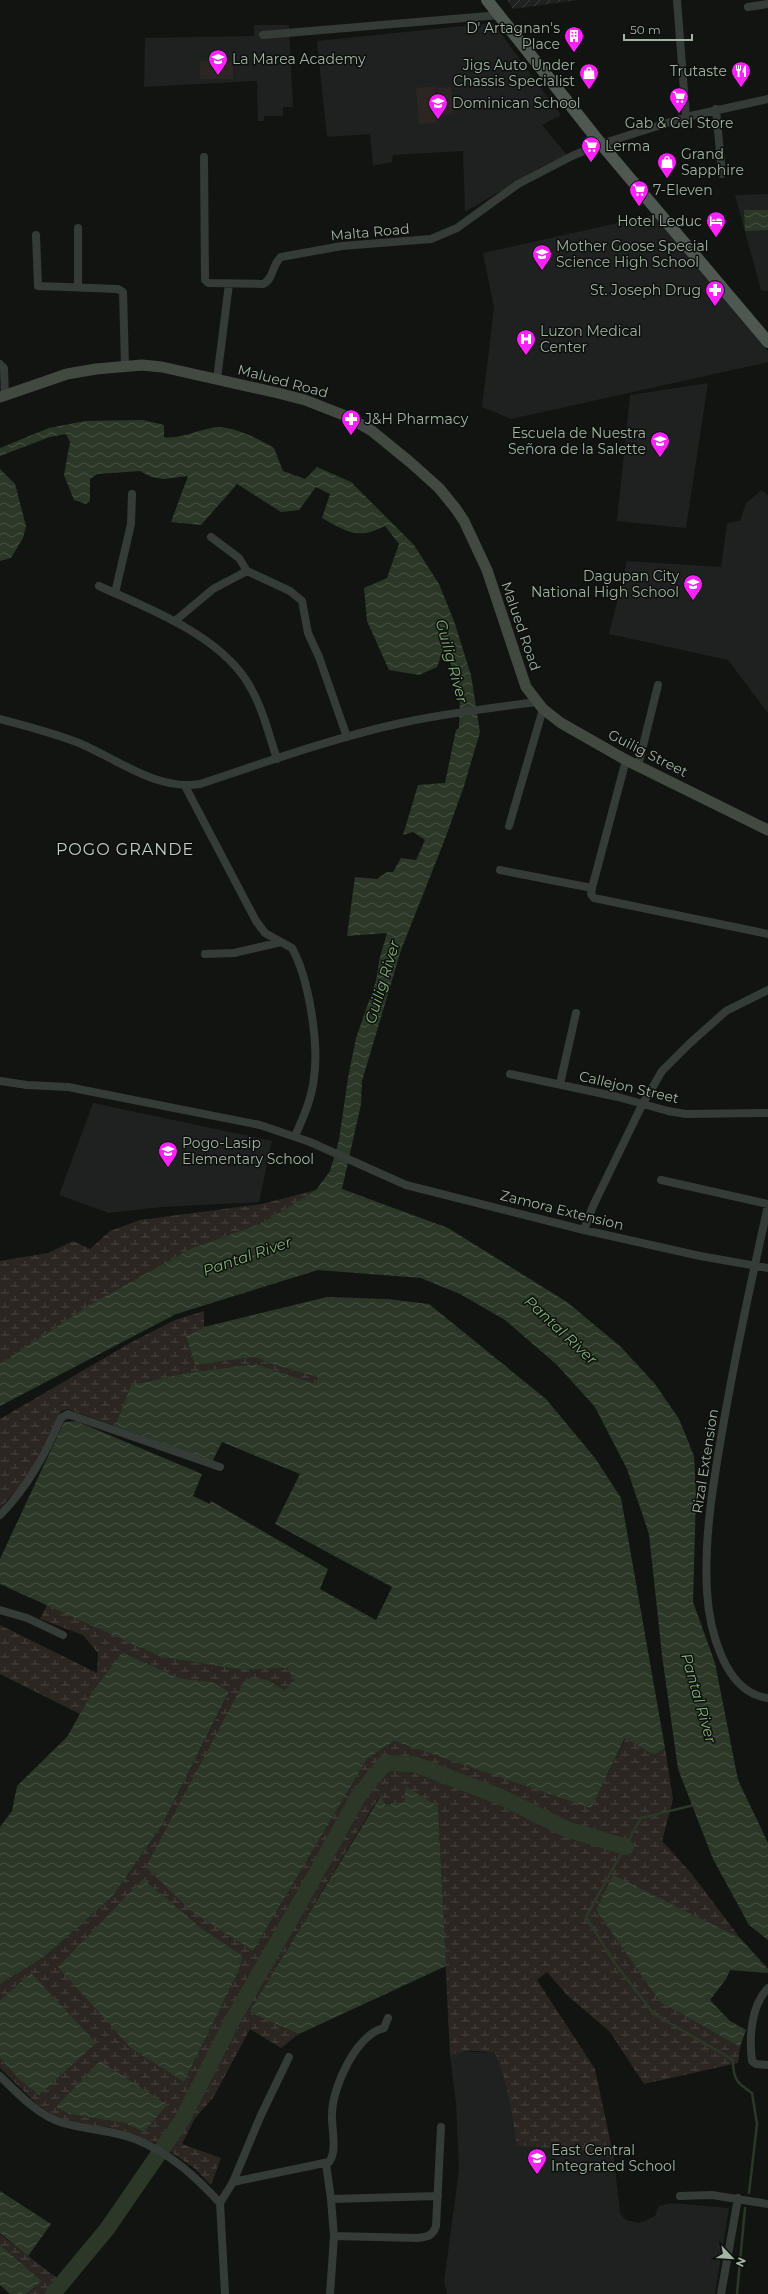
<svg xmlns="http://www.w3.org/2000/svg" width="768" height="2294" font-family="Montserrat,sans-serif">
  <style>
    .built { fill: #1e211f }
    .industrial { fill: url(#industrial-furrows) }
    .wetland { fill: url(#wetland-marsh); fill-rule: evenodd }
    .pitch { fill: #2c2622 }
    .water { fill: url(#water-waves) }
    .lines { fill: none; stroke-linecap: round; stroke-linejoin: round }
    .stream { stroke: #2b3828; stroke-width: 2.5 }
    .river { stroke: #2b3828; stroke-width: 16 }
    .street { stroke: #353b36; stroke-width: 8 }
    .secondary { stroke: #414941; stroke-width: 11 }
    .primary { stroke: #4e5850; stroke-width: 12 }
    .labels { text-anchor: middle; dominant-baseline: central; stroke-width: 3; stroke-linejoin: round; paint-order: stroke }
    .poi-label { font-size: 14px; fill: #a2b5a3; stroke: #0d0f0d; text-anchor: start }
    .street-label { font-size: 14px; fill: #a2b5a3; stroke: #0d0f0d }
    .water-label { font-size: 15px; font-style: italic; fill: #82b376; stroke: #0d0f0d }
    .quarter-label { font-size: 16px; letter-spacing: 1px; fill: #c4d1c5; stroke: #0d0f0d }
  </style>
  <defs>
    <pattern id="industrial-furrows" width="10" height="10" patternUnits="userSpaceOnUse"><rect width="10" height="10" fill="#1e211f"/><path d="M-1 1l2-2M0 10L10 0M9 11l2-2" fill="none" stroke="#3c3f3c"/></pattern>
    <pattern id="wetland-marsh" width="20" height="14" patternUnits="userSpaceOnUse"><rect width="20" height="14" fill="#2c2622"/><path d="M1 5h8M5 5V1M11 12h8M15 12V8" fill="none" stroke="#47433f"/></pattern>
    <pattern id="water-waves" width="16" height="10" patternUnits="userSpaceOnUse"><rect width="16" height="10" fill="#2b3828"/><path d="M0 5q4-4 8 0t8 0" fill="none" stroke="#475344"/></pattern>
  </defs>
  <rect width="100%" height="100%" fill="#121412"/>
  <path class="built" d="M493,23L561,115L542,125L567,155L539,168L465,212L463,151L393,155L392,162L373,166L370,134L327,137L317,41Z
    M254,25H289L293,107H283V116H264V121H258L257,81L144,87L145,38L254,36Z
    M768,194V291L761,290L735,195Z
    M653,215L768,351V362L511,419L482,407L494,308L483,253Z
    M708,383L686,528L617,521L630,395Z
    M762,490L768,495V713L728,660L609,634L627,561L721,567L727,523L740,521L746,503Z
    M93,1103L272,1141L259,1202L161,1207L109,1213L59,1195Z
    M458,2051L495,2053L503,2070L510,2100L517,2146L578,2149L614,2159L620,2213L626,2220L640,2223L655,2216L659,2206L671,2203L729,2208L715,2294H447L444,2282L459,2170L456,2104L450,2056Z"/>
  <path class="industrial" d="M507,0H578L513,9Z"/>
  <path class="wetland" d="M316,1190L262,1223L192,1248L89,1305L0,1364V1261L48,1253L73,1241L90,1249L110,1231L140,1220L262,1204Z
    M204,1311V1327L186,1336L195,1365L255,1357L268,1363L319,1377L316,1384L256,1364L192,1372L131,1385L115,1426L68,1409L61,1411L31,1469L19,1487L0,1508V1419L130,1343L175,1320Z
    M47,1605L161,1657L243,1670L287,1668L294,1680L284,1690L268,1680L253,1951L367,1759L394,1741L591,1807L626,1738L654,1755L665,1748L673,1799L662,1841L691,1873L740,1938L613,1876L596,1910L660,2002L740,2047L738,2063L644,2084L610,2032L568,1996L547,1972L537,1980L595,2069L614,2159L578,2149L517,2146C512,2114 508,2083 495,2053C479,2051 464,2048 450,2056L438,1806L406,1788L404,1802L386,1806L379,1797L249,2012L299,2034L281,2048L250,2029L213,2098L195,2118L182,2144L221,2158L211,2185L194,2168L161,2145L144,2139L65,2121L50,2113L38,2105L0,2068V2058L17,2077L31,1973L0,2000V1984L44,1957L112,1897L162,1825L229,1693L212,1682L179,1678L122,1652L93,1691L80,1714L0,1674V1625L97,1673L98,1653L83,1635L40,1619ZM201,1928L243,1956L238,1972L184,2082L133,2050ZM167,2105L144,2132L124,2123L70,2114Z
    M0,2234L62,2282L53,2294H26L42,2281L0,2245Z"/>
  <path class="pitch" d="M200,61L233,62V79H200Z
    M435,86L437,123L419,124L416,88Z
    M451,87L453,114L439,115L437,88Z"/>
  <path class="water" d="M744,210H768V230L745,231Z
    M143,420L164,425V437C177,440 201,429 216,427C233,426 259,439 274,448L283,471L305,479L317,467L351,482L414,545L439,584L454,621L471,675L480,732L464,786L445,839L401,950L362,1081L361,1104L342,1189L448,1228L567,1302L621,1347L655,1384L679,1419L694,1456L696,1494L693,1602L715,1663L738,1780L768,1843V1940L749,1925L713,1859L678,1769L662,1655L649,1534L627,1469L595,1407L557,1365L505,1320L460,1294L421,1278L318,1270L176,1314L0,1406V1364L89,1305L192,1248L262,1223L316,1190L330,1171L339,1140L348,1078L356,1038L376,981L380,957L387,933L347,936L355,877L377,879L387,872H393L401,858L416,860L425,840L413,832L403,835L418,785L445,783L456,730L459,728L460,696L445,645L437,667L419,675L389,670L367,621L364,588L387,578L399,544L385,526C358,540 347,532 322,518L330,494L316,487L299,510L281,512L237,484L201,525L171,522L188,476L164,479L151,477L140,471L97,474L90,479V501L86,504L74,500L64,475L70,442L66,434L50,437L0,456V448L49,428L85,421Z
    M0,469L15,484L26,526L23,538L11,558L0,561Z
    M327,1297L387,1299L429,1304L546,1399L595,1458L621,1498L665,1748L654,1755L625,1738L591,1808L394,1741L367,1759L253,1951L190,1910L146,1867L246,1678L268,1680L284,1690L294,1680L287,1668L243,1670L161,1657L0,1584V1559L64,1422L76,1421L202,1474L193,1496L210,1504L211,1501L328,1569L320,1589L376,1620L392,1587L275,1524L300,1474L222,1442L212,1462L115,1426L131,1385L192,1372L256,1364L316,1384L318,1377L268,1363L255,1357L195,1365L186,1336L204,1327Z
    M122,1652L179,1678L212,1682L229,1692L162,1825L112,1897L44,1957L0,1984V1827L12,1811L17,1786L67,1737L93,1691Z
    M406,1787L438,1806L446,1966L299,2034L249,2012L380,1797L386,1805L404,1802Z
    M613,1875L740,1938L768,1969V1973L730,1970L726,1979L710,2000L730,2021L746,2030L740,2047L660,2002L596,1910Z
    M143,1879L201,1928L243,1956L238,1972L184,2082L133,2050L58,1967Z
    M31,1973L96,2043L39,2095L17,2077L0,2058V2000Z
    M100,2061L167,2105L144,2132L124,2123L70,2114L56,2107Z
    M0,2191L51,2224L28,2256L0,2233Z
    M0,2245L42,2281L26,2294H10L0,2285Z"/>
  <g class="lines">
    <path class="stream" d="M694,1805L641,1818L586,1917L614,1962L654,2014L730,2058L733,2061C733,2079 737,2083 752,2093L757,2124L749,2193
      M737,2294L745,2208"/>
    <path class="river" d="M53,2294L107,2229L182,2120L232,2021L298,1906L359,1795L385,1763L414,1764L501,1797L566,1829L626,1847"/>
    <path class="street" d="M677,0L686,117
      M748,7L768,4
      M263,35L500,15
      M716,109L722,174
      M204,157L205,280L208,283L263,284C274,279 272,264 281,257L342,246L431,239L457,228L518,184L572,156L601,144L686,117L768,99
      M36,235L38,286L118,289L123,292L125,366
      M78,287V228
      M0,364L4,368L5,395
      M217,379L229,284
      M211,537L239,558L247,571L290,591L302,601L308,633L319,657L347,737
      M99,586C147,608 212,632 244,677C261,701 268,732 277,759
      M115,593L131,524L132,494
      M175,621L213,589L247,571
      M0,719C26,726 54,733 79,743C117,759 157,791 200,784C266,762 333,738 401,723C446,713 491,708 537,702
      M626,760L592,888L591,894L594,898L768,934
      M638,766L658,685
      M185,786L256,921L265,933L292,948C309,979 319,1043 314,1078C312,1098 303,1118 295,1136
      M509,826L543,709
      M500,870L592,888
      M205,954L234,953L281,942
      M510,1074L618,1097L668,1111L686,1114L768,1113
      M0,1081L27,1085L68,1087L260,1125L310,1142L406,1185L584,1230L700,1256L768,1268
      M560,1084L576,1013
      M661,1180L768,1204
      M768,1206C751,1281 735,1356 722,1432C713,1484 704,1538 707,1591C709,1628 724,1693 768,1698
      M584,1230L593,1206L642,1105L662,1071L689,1044L726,1011L768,990
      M0,1515C28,1487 45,1454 61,1418L68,1414L220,1467
      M0,1610L27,1618L63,1635
      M768,1988C751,2005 749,2038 752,2061L756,2064L768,2065
      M0,2076C17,2093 39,2116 63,2123C87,2130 112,2130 135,2139C170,2153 195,2176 220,2203L225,2294
      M326,2164L331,2199L334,2236L330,2294
      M233,2182L329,2162C338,2150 331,2128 332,2113C333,2086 356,2035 384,2028L388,2018
      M680,2196L712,2195L768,2204
      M331,2199L438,2196
      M220,2203L233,2182L261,2115L289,2057
      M334,2236L417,2238C427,2237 433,2236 436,2226L441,2127
      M721,2294L738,2198"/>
    <path class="secondary" d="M0,397L67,374L96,369L142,365L162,367L278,393L305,400L346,416L372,431L410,462L439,488L456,509L464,521L487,570L526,687L543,709L561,723L626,760L768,830"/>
    <path class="primary" d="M487,0L601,144L768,342"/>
  </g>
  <defs>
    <symbol id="building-pin" viewBox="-11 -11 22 30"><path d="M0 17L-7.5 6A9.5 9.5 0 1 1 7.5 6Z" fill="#fd21fb" stroke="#0d0f0d"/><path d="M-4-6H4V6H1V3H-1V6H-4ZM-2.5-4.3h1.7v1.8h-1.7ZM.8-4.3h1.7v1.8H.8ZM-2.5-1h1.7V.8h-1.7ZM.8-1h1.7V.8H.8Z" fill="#fff"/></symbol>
    <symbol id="school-pin" viewBox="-11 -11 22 30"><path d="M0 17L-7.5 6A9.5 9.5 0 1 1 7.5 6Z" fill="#fd21fb" stroke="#0d0f0d"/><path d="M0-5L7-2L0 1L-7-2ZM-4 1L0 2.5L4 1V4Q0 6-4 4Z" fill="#fff"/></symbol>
    <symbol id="restaurant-pin" viewBox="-11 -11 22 30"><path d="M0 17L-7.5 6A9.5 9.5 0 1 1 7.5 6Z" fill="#fd21fb" stroke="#0d0f0d"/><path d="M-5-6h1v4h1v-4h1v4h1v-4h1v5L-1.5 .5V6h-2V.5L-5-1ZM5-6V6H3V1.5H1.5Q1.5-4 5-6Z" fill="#fff"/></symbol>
    <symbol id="shop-pin" viewBox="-11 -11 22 30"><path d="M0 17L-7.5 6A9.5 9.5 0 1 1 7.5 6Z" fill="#fd21fb" stroke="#0d0f0d"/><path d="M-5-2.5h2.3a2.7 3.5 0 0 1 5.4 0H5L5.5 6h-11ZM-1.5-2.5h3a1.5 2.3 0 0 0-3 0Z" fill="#fff"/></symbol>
    <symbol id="supermarket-pin" viewBox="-11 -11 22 30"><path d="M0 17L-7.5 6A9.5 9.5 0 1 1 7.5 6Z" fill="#fd21fb" stroke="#0d0f0d"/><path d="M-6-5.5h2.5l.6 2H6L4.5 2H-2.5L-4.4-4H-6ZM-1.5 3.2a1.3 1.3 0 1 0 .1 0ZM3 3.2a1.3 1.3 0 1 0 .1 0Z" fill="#fff"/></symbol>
    <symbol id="hotel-pin" viewBox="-11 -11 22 30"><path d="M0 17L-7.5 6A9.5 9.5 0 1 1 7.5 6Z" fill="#fd21fb" stroke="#0d0f0d"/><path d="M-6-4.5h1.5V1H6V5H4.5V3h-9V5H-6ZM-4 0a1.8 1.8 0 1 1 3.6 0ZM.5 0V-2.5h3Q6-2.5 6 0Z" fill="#fff"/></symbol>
    <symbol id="pharmacy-pin" viewBox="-11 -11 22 30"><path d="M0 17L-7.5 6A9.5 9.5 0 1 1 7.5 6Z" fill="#fd21fb" stroke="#0d0f0d"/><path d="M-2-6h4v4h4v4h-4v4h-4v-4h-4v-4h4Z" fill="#fff"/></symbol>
    <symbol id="hospital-pin" viewBox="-11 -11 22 30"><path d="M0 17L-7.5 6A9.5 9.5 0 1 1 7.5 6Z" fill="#fd21fb" stroke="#0d0f0d"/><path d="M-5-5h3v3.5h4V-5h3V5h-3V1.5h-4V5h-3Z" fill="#fff"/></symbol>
  </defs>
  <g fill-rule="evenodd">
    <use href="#building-pin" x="563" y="25" width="22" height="30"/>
    <use href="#school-pin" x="207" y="48" width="22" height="30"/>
    <use href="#restaurant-pin" x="730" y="60" width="22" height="30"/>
    <use href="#shop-pin" x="578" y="62" width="22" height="30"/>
    <use href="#supermarket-pin" x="668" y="86" width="22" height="30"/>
    <use href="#school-pin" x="427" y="92" width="22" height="30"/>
    <use href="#supermarket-pin" x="580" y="135" width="22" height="30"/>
    <use href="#shop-pin" x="656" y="151" width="22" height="30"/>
    <use href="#supermarket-pin" x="628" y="179" width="22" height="30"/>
    <use href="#hotel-pin" x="705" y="210" width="22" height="30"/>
    <use href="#school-pin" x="531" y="243" width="22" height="30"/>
    <use href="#pharmacy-pin" x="704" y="279" width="22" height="30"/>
    <use href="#hospital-pin" x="515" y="328" width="22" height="30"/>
    <use href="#pharmacy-pin" x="340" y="408" width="22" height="30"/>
    <use href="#school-pin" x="649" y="430" width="22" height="30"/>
    <use href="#school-pin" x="682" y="573" width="22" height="30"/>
    <use href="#school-pin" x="157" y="1140" width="22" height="30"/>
    <use href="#school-pin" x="526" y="2147" width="22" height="30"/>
  </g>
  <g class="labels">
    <g class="poi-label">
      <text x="560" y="28" text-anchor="end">D' Artagnan's<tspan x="560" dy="16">Place</tspan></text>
      <text x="232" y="59">La Marea Academy</text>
      <text x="575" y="65" text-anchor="end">Jigs Auto Under<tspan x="575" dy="16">Chassis Specialist</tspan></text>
      <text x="727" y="71" text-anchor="end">Trutaste</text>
      <text x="452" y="103">Dominican School</text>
      <text x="679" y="123" text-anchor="middle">Gab &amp; Gel Store</text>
      <text x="605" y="146">Lerma</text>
      <text x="681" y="154">Grand<tspan x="681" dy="16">Sapphire</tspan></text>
      <text x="653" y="190">7-Eleven</text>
      <text x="702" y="221" text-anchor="end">Hotel Leduc</text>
      <text x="556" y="246">Mother Goose Special<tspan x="556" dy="16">Science High School</tspan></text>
      <text x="701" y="290" text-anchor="end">St. Joseph Drug</text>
      <text x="540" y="331">Luzon Medical<tspan x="540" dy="16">Center</tspan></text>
      <text x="365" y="419">J&amp;H Pharmacy</text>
      <text x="646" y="433" text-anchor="end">Escuela de Nuestra<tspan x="646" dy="16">Señora de la Salette</tspan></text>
      <text x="679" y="576" text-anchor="end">Dagupan City<tspan x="679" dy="16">National High School</tspan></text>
      <text x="182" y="1143">Pogo-Lasip<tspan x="182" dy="16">Elementary School</tspan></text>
      <text x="551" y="2150">East Central<tspan x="551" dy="16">Integrated School</tspan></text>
    </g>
    <g class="street-label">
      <text transform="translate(370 232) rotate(-5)">Malta Road</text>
      <text transform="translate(283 381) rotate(15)">Malued Road</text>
      <text transform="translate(521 626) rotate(71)">Malued Road</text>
      <text transform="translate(648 753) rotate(27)">Guilig Street</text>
      <text transform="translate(629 1087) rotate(13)">Callejon Street</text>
      <text transform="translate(562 1210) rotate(14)">Zamora Extension</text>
      <text transform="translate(705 1461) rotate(-81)">Rizal Extension</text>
    </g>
    <g class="water-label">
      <text transform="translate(452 661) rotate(75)">Guilig River</text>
      <text transform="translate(382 982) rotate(-73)">Guilig River</text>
      <text transform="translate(247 1256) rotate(-19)">Pantal River</text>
      <text transform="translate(561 1330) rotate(43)">Pantal River</text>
      <text transform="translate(699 1698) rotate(74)">Pantal River</text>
    </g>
    <g class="quarter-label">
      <text x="125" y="849">POGO GRANDE</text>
    </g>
  </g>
  <g transform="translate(732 2258) rotate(115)" stroke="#0d0f0d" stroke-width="3" paint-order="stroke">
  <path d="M0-3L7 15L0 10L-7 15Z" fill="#a2b5a3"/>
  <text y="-6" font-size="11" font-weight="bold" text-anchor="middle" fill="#a2b5a3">N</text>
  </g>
  <path d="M624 34v6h68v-6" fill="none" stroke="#a2b5a3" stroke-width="2"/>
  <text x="630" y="34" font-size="12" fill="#a2b5a3" stroke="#0d0f0d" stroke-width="3" paint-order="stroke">50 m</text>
</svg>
